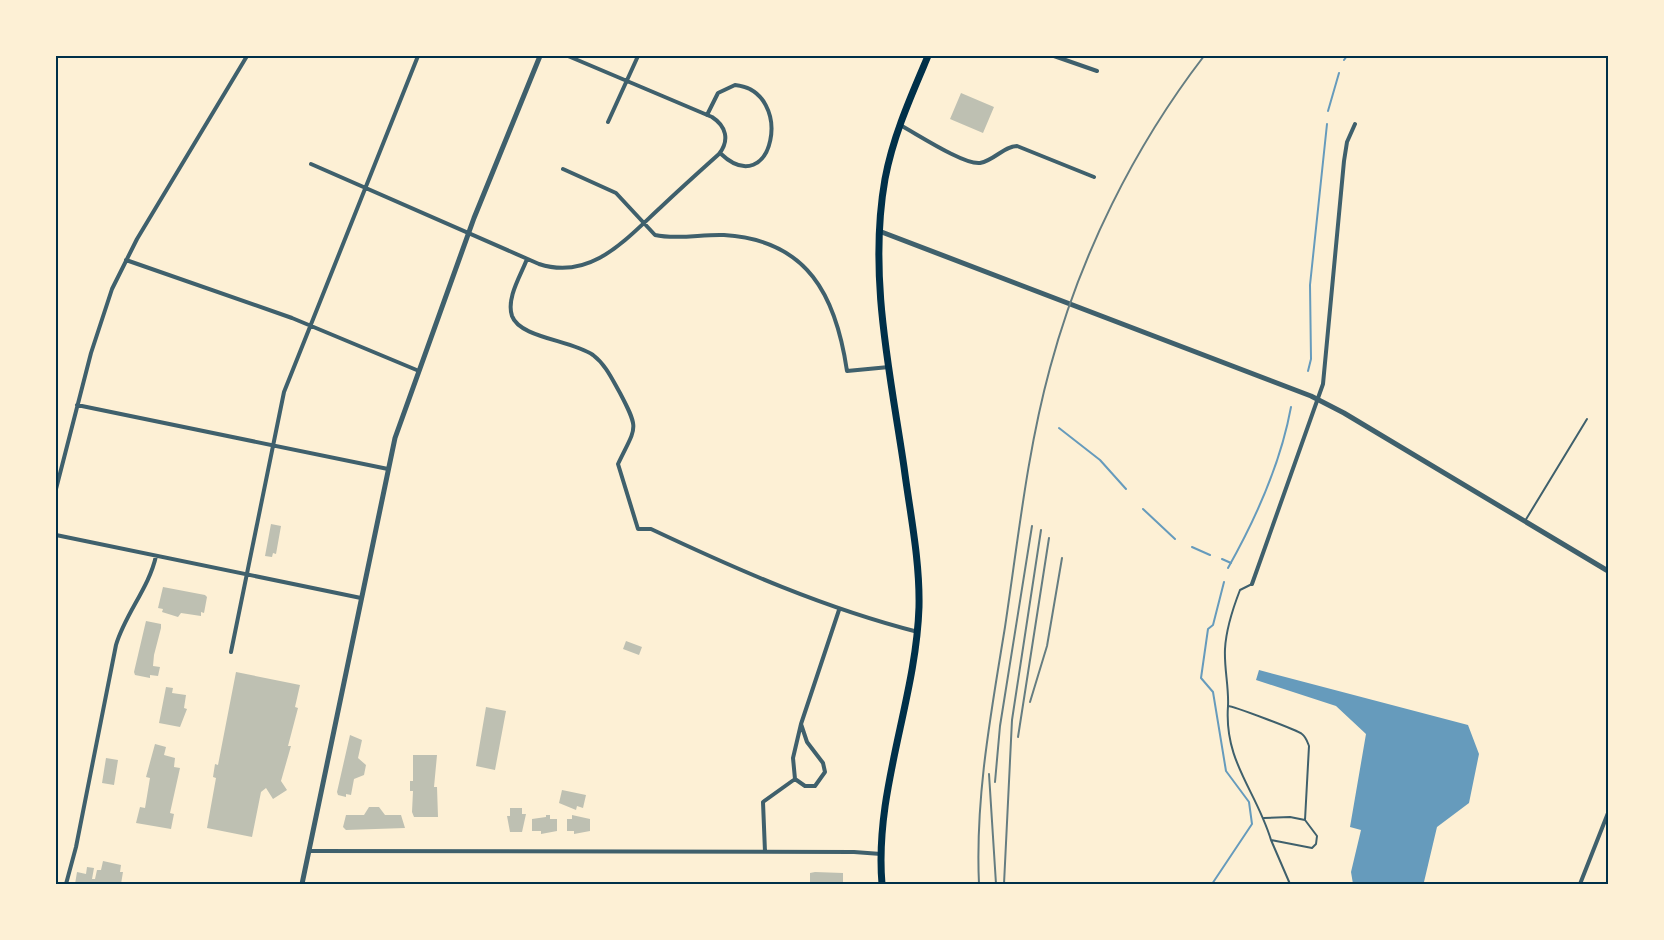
<svg xmlns="http://www.w3.org/2000/svg" width="1664" height="940" font-family="'Noto Sans',sans-serif">
  <style>
    .water { fill: #669bbc }
    .lines { fill: none; stroke-linecap: round; stroke-linejoin: round }
    .stream { stroke: #669bbc; stroke-width: 2 }
    .building { fill: #bec0b2 }
    .service { stroke: #3f606c; stroke-width: 2 }
    .minor { stroke: #3f606c; stroke-width: 4 }
    .tertiary { stroke: #3f606c; stroke-width: 5 }
    .primary { stroke: #003049; stroke-width: 7 }
    .rail { stroke: #657d81; stroke-width: 2 }
    .neatline { fill: none; stroke: #003049; stroke-width: 2 }
  </style>
  <rect width="100%" height="100%" fill="#fdf0d5"/>
  <path class="water" d="M1259,670L1468,725L1479,754L1469,803L1437,827L1424,882L1426,884H1353L1351,872L1361,830L1350,827L1366,734L1336,706L1256,680Z"/>
  <g class="lines">
    <path class="stream" d="M1344,60L1347,56
      M1328,111L1339,73
      M1308,371L1311,359L1310,285L1327,124
      M1059,428L1100,460L1126,489
      M1143,509L1175,539
      M1192,547L1210,555
      M1222,559L1231,563
      M1228,568C1255,520 1281,462 1291,407
      M1212,884L1252,824L1249,802L1226,771L1213,692L1201,678L1208,629L1213,625L1224,582"/>
  </g>
  <path class="building" d="M961,93L994,107L983,133L950,119Z
    M271,524L281,526L276,554L273,553L272,557L265,556Z
    M163,587L205,595L207,597L204,613L201,612V616L181,613L178,617L162,612L163,609L158,608Z
    M146,621L161,624V628L154,655L153,666L160,667L158,676L150,675V678L135,675L134,672Z
    M626,641L642,647L639,655L623,649Z
    M236,672L300,685L295,707L298,708L288,746H291L281,781L287,790L273,799L266,788L261,792L252,837L207,828L216,778L213,777L215,764L218,765Z
    M166,687L173,688L172,693L186,695L184,708L187,709L180,727L159,723Z
    M486,707L506,711L495,770L476,766Z
    M350,735L362,740L358,758L366,765L364,775L354,779L351,795L346,794V797L338,795L337,792Z
    M155,744L166,747L164,755L175,758L174,767L180,768L170,813L174,814L171,829L136,823L140,807L145,808L150,778L146,777Z
    M413,755H437L434,787H437L438,817H414L412,812L413,791H410V781H413Z
    M106,758L118,760L114,785L102,783Z
    M562,790L586,795L583,808L577,806L576,810L559,803Z
    M369,807H379L385,815H401L405,828L346,830L343,827L346,815H364Z
    M510,808H522V814H526L522,832H510L507,816H510Z
    M546,815H550V819H557V831L541,834V831H532V819L546,817Z
    M572,815L590,819V831L574,834V831H567V819H572Z
    M103,861L121,865L120,872H123L121,884H75L77,872L86,874L87,867L94,868L92,879H95L97,870H101Z
    M815,872L843,873V884H810V873Z"/>
  <g class="lines">
    <path class="service" d="M1525,521L1587,419
      M1252,584L1240,590C1233,608 1226,630 1225,649C1224,668 1229,687 1228,706C1233,706 1297,730 1302,734C1306,737 1307,741 1309,746L1305,820L1290,817L1264,818
      M1228,706C1224,762 1256,790 1271,840L1312,848L1316,844L1317,836L1305,820
      M1271,840L1290,884"/>
    <path class="minor" d="M1054,56L1097,71
      M707,115L718,93L735,85C796,91 773,204 720,153
      M608,122L638,56
      M900,125C917,134 964,165 980,163C995,160 1004,146 1017,146L1094,177
      M311,164L539,264C591,281 626,239 661,207C680,189 700,171 719,154C730,140 726,126 712,117L568,56
      M563,169L616,193L655,235C677,240 702,234 724,235C808,240 836,296 847,371L889,367
      M527,259C521,275 506,298 512,316C520,338 571,340 593,355C606,365 612,379 620,393C640,431 636,426 618,464L638,529H651C738,570 824,608 918,632
      M126,260L292,318L419,371
      M77,405L388,469
      M56,489L91,353L112,289L137,239L247,56
      M56,535L361,598
      M1252,584L1323,384L1344,161L1347,142L1355,124
      M231,652L284,392L418,56
      M801,724L793,758L795,779L805,786H815L825,772L823,763L807,742L801,724L839,610
      M310,851L854,852L881,854
      M765,852L763,802L795,779
      M66,884L76,847L116,645C125,614 149,588 156,556
      M1580,884L1608,813"/>
    <path class="tertiary" d="M879,231L1311,396L1344,413L1608,571
      M302,884L395,438L474,218L540,56"/>
    <path class="primary" d="M882,884C874,791 916,700 919,607C920,560 910,513 904,467C890,372 868,275 885,179C893,136 911,96 928,56"/>
    <path class="rail" d="M1030,702L1047,646L1062,558
      M1018,737L1049,538
      M989,774L996,884
      M995,782L1000,726L1032,526
      M979,884C975,798 991,713 1005,627C1018,541 1027,452 1050,368C1080,256 1134,147 1204,56
      M1004,884L1012,720L1041,530"/>
  </g>
  <rect width="1664" height="940" fill="none" stroke="#fdf0d5" stroke-width="114"/>
  <rect x="57" y="57" width="1550" height="826" class="neatline"/>
</svg>
